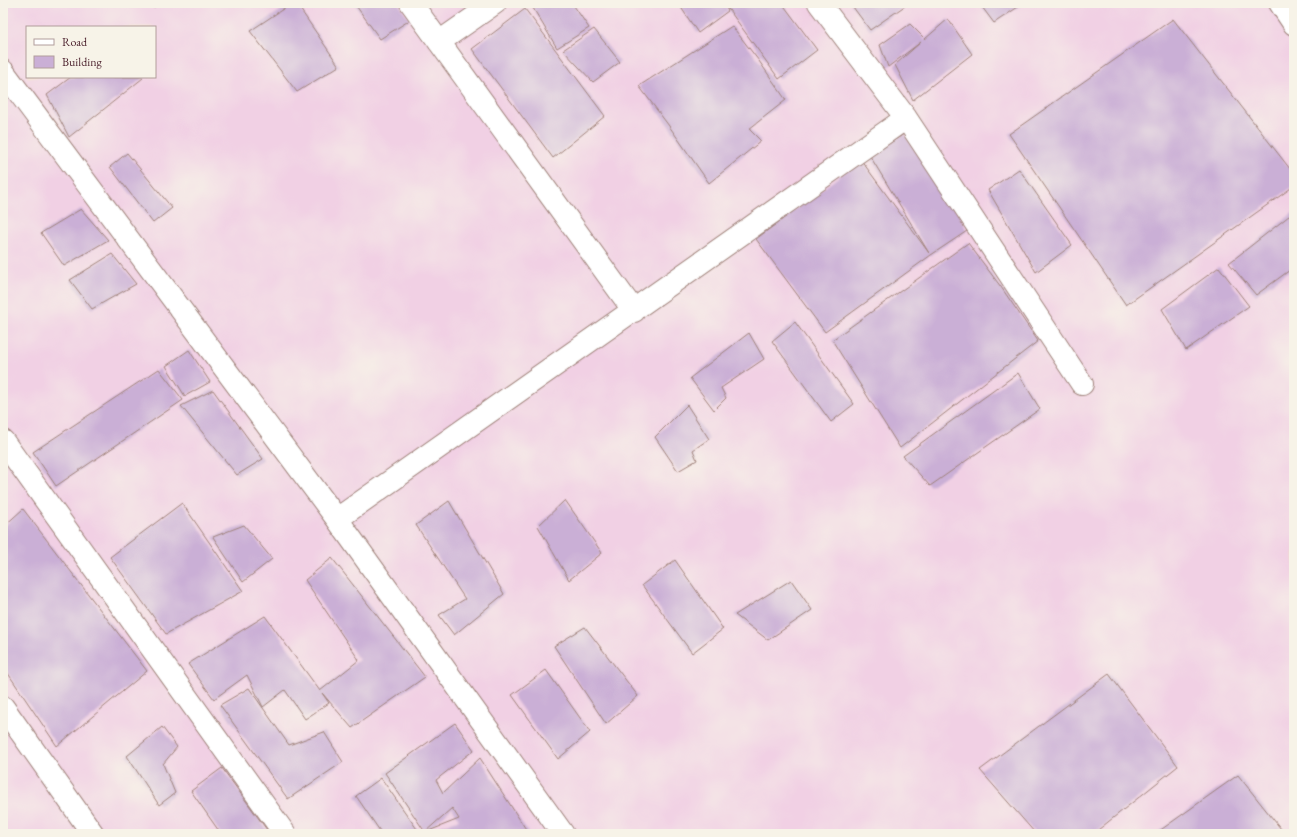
<svg xmlns="http://www.w3.org/2000/svg" width="1297" height="837" font-family="'EB Garamond',serif">
  <style>
    .built { fill: #f1d0e4; fill-rule: evenodd }
    .building { fill: #caafd6 }
    .lines { fill: none; stroke-linecap: round; stroke-linejoin: round }
    .street-casing { stroke: #9e8078; stroke-width: 24 }
    .street { stroke: #fff; stroke-width: 22 }
  </style>
  <rect width="100%" height="100%" fill="#f7f3e8"/>
  <filter id="ink" filterUnits="userSpaceOnUse"><feTurbulence type="fractalNoise" baseFrequency=".025" numOctaves="2"/><feDisplacementMap in="SourceGraphic" scale="8" xChannelSelector="R" yChannelSelector="G"/><feConvolveMatrix kernelMatrix="1 2 1 2 8 2 1 2 1" color-interpolation-filters="sRGB"/></filter>
  <filter id="wash" filterUnits="userSpaceOnUse"><feTurbulence type="fractalNoise" baseFrequency=".012" numOctaves="4" result="noise"/><feDisplacementMap in="SourceGraphic" scale="16" xChannelSelector="R" yChannelSelector="G"/><feGaussianBlur stdDeviation="0.9" result="paint"/><feColorMatrix in="noise" values="0 0 0 0 0 0 0 0 0 0 0 0 0 0 0 0 0 1.4 0 .05"/><feComposite in="paint" operator="in"/></filter>
  <g filter="url(#wash)">
    <rect width="100%" height="100%" fill="#f1e0c4"/>
    <path class="built" d="M3,3H1294V834H3ZM27,27H155V77H27Z"/>
    <g id="blocks">
      <path class="building" d="M150,3H160L153,8Z
        M292,3H296L339,66L297,92L250,31Z
        M354,3H398L410,20L380,39Z
        M530,3H572L589,28L557,48Z
        M678,3H723L728,11L698,33Z
        M724,3H782L817,50L779,79Z
        M850,3H909L870,30Z
        M979,3H1024L994,23Z
        M525,9L605,116L553,158L472,49Z
        M948,19L972,54L913,100L895,65L921,42L888,67L880,45L910,24L925,39Z
        M1173,19L1294,174V186L1126,305L1009,134Z
        M732,26L759,61L786,100L749,129L761,141L709,183L669,126L639,86Z
        M594,29L620,62L593,82L563,50Z
        M71,77H143V78L69,137L47,95Z
        M904,134L958,211L967,231L931,255L825,332L756,239L861,160L929,253L870,156Z
        M127,153L172,208L153,223L110,167Z
        M1019,169L1072,245L1036,272L988,190Z
        M81,209L108,240L64,266L41,233Z
        M1294,212V267L1256,295L1229,263Z
        M968,243L1001,287L1038,341L900,448L832,340Z
        M112,254L136,284L92,309L70,280Z
        M1219,267L1249,306L1186,350L1162,309Z
        M795,322L854,404L831,422L772,341Z
        M749,333L764,359L721,388L726,398L714,410L690,378Z
        M189,350L210,382L185,396L166,366Z
        M159,369L183,400L56,486L33,452Z
        M1018,373L1040,409L930,486L903,456Z
        M213,390L263,459L237,475L181,406Z
        M687,405L709,439L693,450L697,460L678,471L655,437Z
        M565,500L602,553L569,580L538,526Z
        M449,501L504,594L454,635L439,615L465,599L416,525Z
        M182,503L243,591L166,634L110,557Z
        M23,509L147,671L57,746L3,666V527Z
        M244,525L272,559L243,582L213,537Z
        M332,558L425,677L352,728L322,693L329,703L305,719L285,690L263,707L247,675L214,699L188,664L265,616L320,691L359,660L305,580Z
        M675,560L723,629L692,653L642,585Z
        M791,580L812,610L768,640L735,615Z
        M585,627L638,696L606,724L554,646Z
        M546,670L590,732L558,759L512,695Z
        M1109,674L1178,766L1093,834H1036L980,770Z
        M249,688L289,745L324,732L343,762L288,799L220,705Z
        M455,723L474,750L436,780L443,793L480,758L529,834H421L459,819L452,808L425,832L385,773Z
        M162,727L177,747L163,764L175,793L159,805L127,756Z
        M222,768L270,834H221L191,791Z
        M1238,775L1285,834H1155Z
        M381,778L419,832L416,834H382L356,796Z"/>
    </g>
  </g>
  <g filter="url(#ink)">
    <use href="#blocks" fill-opacity="0" stroke="#9e8078" stroke-width="1"/>
    <g class="lines">
      <defs>
        <path id="street" d="M411,3L634,311
          M819,3L906,118L1082,384
          M1280,3L1294,24
          M439,42L495,3
          M3,71L337,519L563,834
          M3,441L285,834
          M337,519L906,118
          M3,707L93,834"/>
      </defs>
      <use href="#street" class="street-casing"/>
      <use href="#street" class="street"/>
    </g>
  </g>
  <rect width="1297" height="837" fill="none" stroke="#f7f3e8" stroke-width="16"/>
  <rect x="26" y="26" width="130" height="52" fill="#f7f3e8" stroke="#b29e9c"/>
  <rect x="34" y="39" width="20" height="6" fill="#ffffff" stroke="#b29e9c"/>
  <text x="62" y="46" font-size="12" fill="#4a1f2b">Road</text>
  <rect x="34" y="56" width="20" height="12" fill="#caafd6" stroke="#b29e9c"/>
  <text x="62" y="66" font-size="12" fill="#4a1f2b">Building</text>
</svg>
